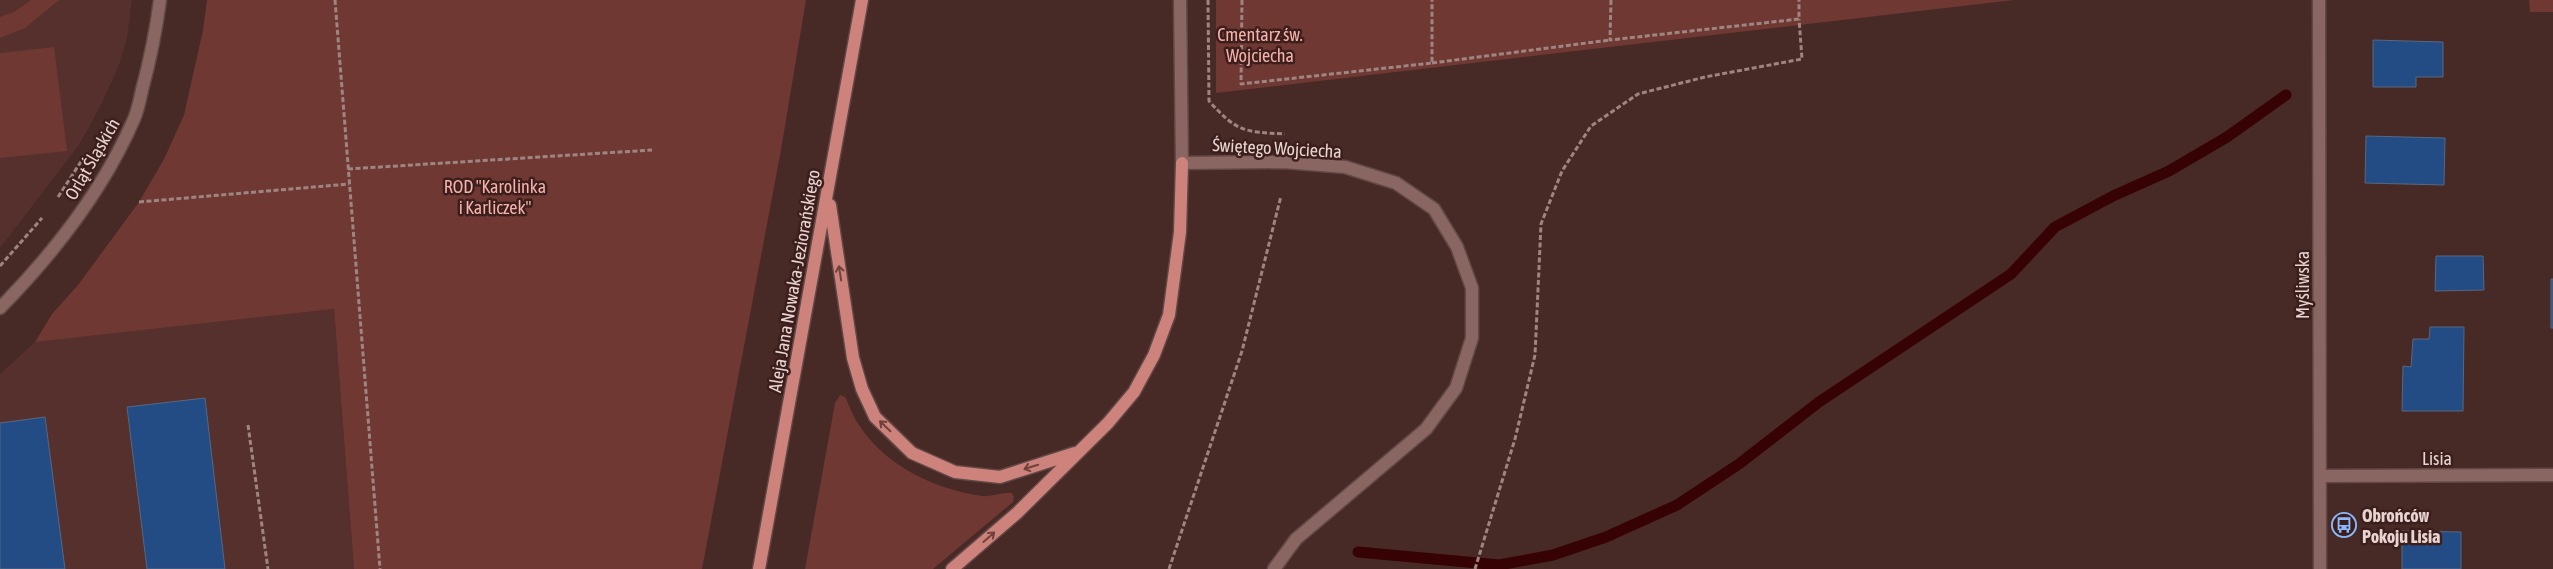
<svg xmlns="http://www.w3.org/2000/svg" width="2553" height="569" font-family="'Asap Condensed',sans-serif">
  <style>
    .built { fill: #55302c }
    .green { fill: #703832 }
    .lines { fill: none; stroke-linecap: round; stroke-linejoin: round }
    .stream { stroke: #370203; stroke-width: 11 }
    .building { fill: #244c84; stroke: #566881 }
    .street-casing { stroke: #614745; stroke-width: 15 }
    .secondary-casing { stroke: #614745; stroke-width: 15 }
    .primary-casing { stroke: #614745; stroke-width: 15 }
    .path { stroke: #9e8582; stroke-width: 3; stroke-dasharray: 5 2.5; stroke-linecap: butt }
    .street { stroke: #896662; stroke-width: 12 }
    .secondary { stroke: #896662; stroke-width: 12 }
    .primary { stroke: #cd837b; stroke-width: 12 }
    .oneway { stroke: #6f423d }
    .labels { text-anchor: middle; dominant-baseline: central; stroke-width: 5; stroke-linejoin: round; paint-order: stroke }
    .park-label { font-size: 18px; fill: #f6b2aa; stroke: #3c1f1c }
    .street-label { font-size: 18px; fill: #e8d4d1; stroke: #3c1f1c }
    .poi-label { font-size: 18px; font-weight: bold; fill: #e8d4d1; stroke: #3c1f1c; text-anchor: start }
  </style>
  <rect width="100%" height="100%" fill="#472925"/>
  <path class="built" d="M0,0H132L127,38L118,68L100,107L79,145L0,248Z
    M334,309L354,569H0V374L35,342Z"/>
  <path class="green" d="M31,0H59L25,28L0,38V17L14,12Z
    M207,0H806L781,150L702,569H354L334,309L35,342L52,314L78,285L139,202L164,159L184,115L203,30Z
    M1216,0H2014L1216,93Z
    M2529,0H2553V12H2530Z
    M54,47L67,151L0,158V53Z
    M840,395L845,397C850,407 854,419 861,428C888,467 935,489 982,496C992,497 1002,492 1012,493L1014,497L1013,502L933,569H805L835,403Z"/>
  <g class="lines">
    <path class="stream" d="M1358,552L1499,565L1553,555L1606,537L1677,505L1739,464L1819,402L2011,274L2055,227L2113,196L2169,171L2227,137L2286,95"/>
  </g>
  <path class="building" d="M2373,40L2443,42V77H2416V87H2373Z
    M2366,136L2445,138L2444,185L2365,183Z
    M2436,256H2483L2484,290L2435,291Z
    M2551,279H2553V328H2551Z
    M2430,327H2464L2463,411H2402L2403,366L2411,367L2413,339H2429Z
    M205,398L225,569H147L127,407Z
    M45,417L65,569H0V423Z
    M2402,531L2461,532V569H2402Z"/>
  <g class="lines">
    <defs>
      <path id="street" d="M0,308C55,252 103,191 134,119C138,110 140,99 142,90C150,60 156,31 160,0
        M2320,476L2553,475"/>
      <path id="secondary" d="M1180,0L1182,163L1284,162L1345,167L1396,183L1434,209L1457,247L1472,288V338L1456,388L1426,429L1296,539L1274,569
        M2319,0L2320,569"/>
      <path id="primary" d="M830,205L853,358L862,389L875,417L912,453L955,472L1000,477L1075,453
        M759,569L862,0
        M952,569L1017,513L1108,423L1134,392L1154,355L1169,315L1180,232L1182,163"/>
    </defs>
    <use href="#street" class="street-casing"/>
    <use href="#secondary" class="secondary-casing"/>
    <use href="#primary" class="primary-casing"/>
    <path class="path" d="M335,0L380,569
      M1208,0L1209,101C1237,132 1244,132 1285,134
      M1242,0L1241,84L1432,63V0
      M1611,0L1610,40L1799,19V0
      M1432,63L1610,40
      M348,169L652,150
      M58,197L86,154
      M139,202L349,184
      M0,266L42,218
      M248,425L268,569
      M1169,569L1242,351L1281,196
      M1475,569L1515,439L1535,355L1541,224L1562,171L1591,126L1638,94L1705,77L1802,59L1799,19"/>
    <use href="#street" class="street"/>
    <use href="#secondary" class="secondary"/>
    <use href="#primary" class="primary"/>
  </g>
  <defs><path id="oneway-shaft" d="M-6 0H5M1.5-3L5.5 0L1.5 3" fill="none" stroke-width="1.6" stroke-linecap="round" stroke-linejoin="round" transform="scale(1.25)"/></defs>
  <g class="oneway">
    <use href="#oneway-shaft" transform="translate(840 273) rotate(-99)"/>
    <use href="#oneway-shaft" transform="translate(885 426) rotate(-136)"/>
    <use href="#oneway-shaft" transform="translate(1031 467) rotate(163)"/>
    <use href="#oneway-shaft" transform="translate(989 537) rotate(-41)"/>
  </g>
  <defs>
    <symbol id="bus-ring" viewBox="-11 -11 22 22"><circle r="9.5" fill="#3c1f1c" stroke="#8bb9fc" stroke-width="1.5"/><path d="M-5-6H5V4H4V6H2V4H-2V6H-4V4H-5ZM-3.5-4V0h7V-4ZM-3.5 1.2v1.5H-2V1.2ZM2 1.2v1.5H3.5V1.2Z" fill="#8bb9fc"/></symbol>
  </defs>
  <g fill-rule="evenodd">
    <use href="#bus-ring" x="2330" y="511" width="28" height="28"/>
  </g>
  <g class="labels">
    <g class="park-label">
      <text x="1260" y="34">Cmentarz św.<tspan x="1260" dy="21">Wojciecha</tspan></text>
      <text x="495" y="186">ROD "Karolinka<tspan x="495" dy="21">i Karliczek"</tspan></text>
    </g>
    <g class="street-label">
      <text transform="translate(1277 148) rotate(3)">Świętego Wojciecha</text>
      <text transform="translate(92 159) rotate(-60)">Orląt Śląskich</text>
      <text transform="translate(794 281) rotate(-80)">Aleja Jana Nowaka-Jeziorańskiego</text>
      <text transform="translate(2302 285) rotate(-90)">Myśliwska</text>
      <text x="2437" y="458">Lisia</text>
    </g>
    <g class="poi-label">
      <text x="2362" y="515">Obrońców<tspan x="2362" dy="21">Pokoju Lisia</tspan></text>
    </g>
  </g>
</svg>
